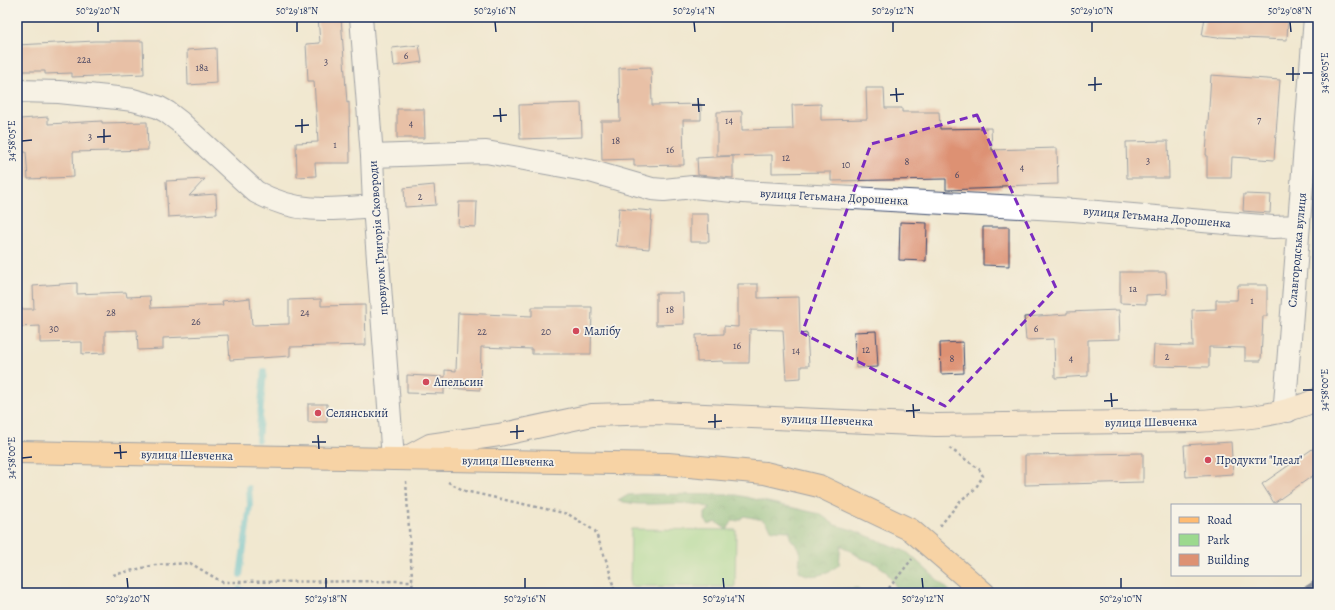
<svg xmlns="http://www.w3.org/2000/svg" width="1335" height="610" font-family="Alegreya,serif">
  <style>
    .green { fill: #9cd98e; stroke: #5c8476 }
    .forest { fill: url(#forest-crowns); stroke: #4c746c }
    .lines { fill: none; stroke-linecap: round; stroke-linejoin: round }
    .stream { stroke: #53becf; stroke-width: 6 }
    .building { fill: #dd9173 }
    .minor-casing { stroke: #3b4b6f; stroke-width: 24 }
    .secondary-casing { stroke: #3b4b6f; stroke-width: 24 }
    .primary-casing { stroke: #3b4b6f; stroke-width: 24 }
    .path { stroke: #3b4b6f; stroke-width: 2.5; stroke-dasharray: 3 3; stroke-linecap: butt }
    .minor { stroke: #fff; stroke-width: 22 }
    .secondary { stroke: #ffe4c6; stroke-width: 22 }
    .primary { stroke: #ffbb71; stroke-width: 22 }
    .rail-casing { stroke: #1b2f5e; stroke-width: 4.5 }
    .rail { stroke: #f7f3e8; stroke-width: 3; stroke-dasharray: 9; stroke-linecap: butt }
    .marked { fill: none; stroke: #7b2cbf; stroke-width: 3; stroke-dasharray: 8 5; stroke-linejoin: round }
    .ticks { fill: none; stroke: #1b2f5e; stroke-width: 1.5 }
    .poi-dot { fill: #d1495b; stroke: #f7f3e8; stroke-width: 1.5 }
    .labels { text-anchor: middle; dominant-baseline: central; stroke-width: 3.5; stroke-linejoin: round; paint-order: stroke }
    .number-label { font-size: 10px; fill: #4c4863 }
    .street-label { font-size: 12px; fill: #1b2f5e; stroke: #f7f3e8 }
    .poi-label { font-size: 12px; fill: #1b2f5e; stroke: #f7f3e8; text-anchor: start }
    .neatline { fill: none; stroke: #1b2f5e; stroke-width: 1.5 }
    .ticks-label { font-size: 10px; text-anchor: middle; fill: #1b2f5e }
  </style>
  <defs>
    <pattern id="forest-crowns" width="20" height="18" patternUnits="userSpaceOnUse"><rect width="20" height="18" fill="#7db979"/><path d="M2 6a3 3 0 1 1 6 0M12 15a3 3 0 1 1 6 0" fill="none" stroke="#669766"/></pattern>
  </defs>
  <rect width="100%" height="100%" fill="#f7f3e8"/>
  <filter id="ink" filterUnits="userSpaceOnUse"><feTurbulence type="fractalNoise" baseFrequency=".025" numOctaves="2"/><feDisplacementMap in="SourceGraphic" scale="8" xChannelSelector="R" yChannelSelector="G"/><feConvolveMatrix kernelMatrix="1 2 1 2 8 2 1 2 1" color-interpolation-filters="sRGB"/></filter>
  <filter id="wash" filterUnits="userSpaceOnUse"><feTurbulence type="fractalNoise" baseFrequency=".012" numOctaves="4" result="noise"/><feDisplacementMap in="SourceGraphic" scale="16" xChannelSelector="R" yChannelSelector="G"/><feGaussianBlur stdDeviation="0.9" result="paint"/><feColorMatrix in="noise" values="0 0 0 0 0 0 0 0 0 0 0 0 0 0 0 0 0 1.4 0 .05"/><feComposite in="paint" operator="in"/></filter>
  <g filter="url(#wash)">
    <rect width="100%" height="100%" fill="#f1e8d0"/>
    <path class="green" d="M631,529L736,530L735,587L630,586Z
      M858,588L859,593H803V592Z"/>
    <path class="forest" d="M642,494L737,495L820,514L835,525L853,530L907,552L952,593H900L886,571L875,563L861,558L841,545L839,565C828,573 812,581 799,571L800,550L790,538V531L772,530L763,520L744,516L738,521L733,520L727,530L716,522L709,525L705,520V513L711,508C688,500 664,505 640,504C633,504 626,502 618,501L628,495Z"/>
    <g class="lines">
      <path class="stream" d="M258,440L264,371
        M240,575L250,505L249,488
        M240,589V593"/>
    </g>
    <g id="blocks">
      <path class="building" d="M318,17H341L347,103L349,102L350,163H315L316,176L297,177L296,143L318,142L314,81H308L306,44L320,43Z
        M1205,17H1288L1287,40L1219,37L1218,38L1202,36Z
        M95,41H143L144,74L72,77V73L45,74V71H17V45Z
        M419,45L422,62L394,66L392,48Z
        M216,48L217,83L188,85L187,50Z
        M651,67L652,105L701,104V120H683L684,165L634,166V159L602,160L601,121H620L619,68Z
        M1211,75L1280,80L1274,160L1232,157L1231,178H1207V155H1206Z
        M866,88H884L885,108H902V112H939L940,129L991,128L992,150L1057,148L1058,184L1001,186V188L946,190V179L831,181V172L772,173V155L717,156V112L742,111V130L793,129L792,105L821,104V120L867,119Z
        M581,103L582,137L520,139L519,105Z
        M397,109H424L425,138H397Z
        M48,117V124L102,121V123L147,122L148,150L73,152L74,177L28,179L26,152H22L20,119Z
        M1168,141L1169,178H1127L1126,142Z
        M733,156V178L698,175L697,158Z
        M205,179L189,196L216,194L217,214L168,217L166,181Z
        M434,185L436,205L405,207L404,188Z
        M1244,194L1271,195L1270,213L1243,211Z
        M459,202H477L476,227L458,226Z
        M619,208L652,211L649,249L616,246Z
        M690,214H708L709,242H690Z
        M900,222L927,223L926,261L899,260Z
        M983,227H1009V266L983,265Z
        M1120,272H1166L1167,294L1146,295V304L1120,303Z
        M77,283V294L126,292L127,297L150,296L151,308L223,305L222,301L250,298L252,325L289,324V300L321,299V306L365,305L366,345L290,347V356L230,360L228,335L163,338V349L138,350L137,330L105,331V353L82,354V342L40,343V326L17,327V309H34L33,286Z
        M738,284H758V298L799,297L800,334L807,333L809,366H801V378L786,379L783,330L750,329L749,363H723V361L697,362L696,335L724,334V326L738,327Z
        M1238,285H1267V316H1263L1261,361H1245V348L1209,347V367L1153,366L1154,345L1193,346L1192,310L1216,309V300H1237Z
        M656,293H683L684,324L656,325Z
        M532,307H592L591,354H532V349L481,347L480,390L444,388V394L407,393V375L445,377V370L456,371L458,313L532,316Z
        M1119,310L1120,339L1088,340V376L1055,378L1054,339L1026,340L1024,317L1067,314V312Z
        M876,331L878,367L856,368L854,332Z
        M963,342L964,373L941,374L940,343Z
        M308,404H327V422H308Z
        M1231,442L1233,474L1186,477L1184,445Z
        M1318,445V472L1274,503L1262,484Z
        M1143,453V482L1025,485V455Z"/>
    </g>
  </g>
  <g filter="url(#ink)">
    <use href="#blocks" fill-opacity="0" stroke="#3b4b6f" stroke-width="1"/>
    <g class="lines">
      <defs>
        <path id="minor" d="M361,17L372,156L374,206L393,459
          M17,91L59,92L117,98L133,100L158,107L167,112L180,122L256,192C297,214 329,210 374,206
          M372,156L486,152L590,171L652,189L664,190L693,187L743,192L1074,210L1273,227L1299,226
          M1288,411L1285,403L1315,17"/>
        <path id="secondary" d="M404,459L430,445L499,435L592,415L658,413L936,425L1196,421C1238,419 1280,417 1318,399"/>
        <path id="primary" d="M17,452L668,464L765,473L819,486L911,530L984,593"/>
      </defs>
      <use href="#minor" class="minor-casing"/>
      <use href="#secondary" class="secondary-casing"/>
      <use href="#primary" class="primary-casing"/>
      <path class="path" d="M406,481L413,593
        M448,482L465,491L568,514L595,531L608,565L615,593
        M940,526L961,500L975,489L983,476L979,469L948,447
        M113,575L155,565L190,563L222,582L413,581
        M885,593L912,559"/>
      <use href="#minor" class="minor"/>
      <use href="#secondary" class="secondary"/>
      <use href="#primary" class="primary"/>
      <defs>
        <path id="rail" d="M1299,593L1318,581"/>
      </defs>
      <use href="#rail" class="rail-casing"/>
      <use href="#rail" class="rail"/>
    </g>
  </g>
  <path d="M0 0H1335V610H0ZM977,115L1056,288L945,406L802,333L871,144Z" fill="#f1e8d0" fill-opacity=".55" fill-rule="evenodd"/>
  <path class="marked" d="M977,115L1056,288L945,406L802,333L871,144Z"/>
  <path class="ticks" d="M98,22V32M297,22V32M495,22L496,32M694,22L695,32M893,22V32M1092,22V32M1290,22L1291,32M1293,67V81M1303,73H1313M1286,74H1300M1095,77V91M1088,85L1102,84M896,88L897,102M890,95L904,94M698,98L699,112M692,105H705M500,108L501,122M493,116L507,115M302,119V133M295,126L309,125M104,129V143M97,137L111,136M22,141L32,140M1303,390H1313M1111,393L1112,407M1104,401L1118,400M913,404L914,418M906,411L920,410M715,414V428M708,422L722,421M517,425V439M510,432L524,431M318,435L319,449M312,442H326M120,445L121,459M114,453L127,452M22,458L32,457M127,578L128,588M326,578V588M525,578V588M723,578L724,588M922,578L923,588M1121,578V588"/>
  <g class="poi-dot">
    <circle cx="576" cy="331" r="4"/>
    <circle cx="426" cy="382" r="4"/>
    <circle cx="318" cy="413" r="4"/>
    <circle cx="1208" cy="460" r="4"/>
  </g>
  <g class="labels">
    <g class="number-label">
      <text x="406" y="55">6</text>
      <text x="84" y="59">22а</text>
      <text x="326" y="61">3</text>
      <text x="202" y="67">18а</text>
      <text x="1259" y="119">7</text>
      <text x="729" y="120">14</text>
      <text x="411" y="123">4</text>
      <text x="90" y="136">3</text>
      <text x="616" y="140">18</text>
      <text x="335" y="144">1</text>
      <text x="670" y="149">16</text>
      <text x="786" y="157">12</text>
      <text x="1148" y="160">3</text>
      <text x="907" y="161">8</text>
      <text x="846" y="164">10</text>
      <text x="1022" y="167">4</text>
      <text x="957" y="174">6</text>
      <text x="420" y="196">2</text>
      <text x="1133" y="288">1а</text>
      <text x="1252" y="300">1</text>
      <text x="670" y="309">18</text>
      <text x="111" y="312">28</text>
      <text x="305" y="312">24</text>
      <text x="196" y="321">26</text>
      <text x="54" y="328">30</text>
      <text x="1036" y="328">6</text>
      <text x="482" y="331">22</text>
      <text x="546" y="331">20</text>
      <text x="737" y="345">16</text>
      <text x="866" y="349">12</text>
      <text x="796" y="350">14</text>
      <text x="1167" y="356">2</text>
      <text x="952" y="358">8</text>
      <text x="1071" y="358">4</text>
    </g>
    <g class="street-label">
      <text transform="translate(834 197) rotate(3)">вулиця Гетьмана Дорошенка</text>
      <text transform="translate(1157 217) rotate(5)">вулиця Гетьмана Дорошенка</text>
      <text transform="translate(378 238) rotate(-94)">провулок Григорія Сковороди</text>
      <text transform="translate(1297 250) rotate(-85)">Славгородська вулиця</text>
      <text transform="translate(827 420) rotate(2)">вулиця Шевченка</text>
      <text transform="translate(1151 422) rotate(-1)">вулиця Шевченка</text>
      <text transform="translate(187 455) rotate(1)">вулиця Шевченка</text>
      <text transform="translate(508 461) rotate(1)">вулиця Шевченка</text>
    </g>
    <g class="poi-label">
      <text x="584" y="331">Малібу</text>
      <text x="434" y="382">Апельсин</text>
      <text x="326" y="413">Селянський</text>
      <text x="1216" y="460">Продукти "Ідеал"</text>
    </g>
  </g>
  <rect width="1335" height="610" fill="none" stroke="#f7f3e8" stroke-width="44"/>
  <rect x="1171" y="504" width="130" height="72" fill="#f7f3e8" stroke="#9fa5b1"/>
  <rect x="1179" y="517" width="20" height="6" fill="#ffbb71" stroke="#9fa5b1"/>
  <text x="1207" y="524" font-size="12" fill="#1b2f5e">Road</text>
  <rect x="1179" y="534" width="20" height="12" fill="#9cd98e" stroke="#9fa5b1"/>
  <text x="1207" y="544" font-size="12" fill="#1b2f5e">Park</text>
  <rect x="1179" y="554" width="20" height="12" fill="#dd9173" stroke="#9fa5b1"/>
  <text x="1207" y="564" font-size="12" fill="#1b2f5e">Building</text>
  <rect x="22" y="22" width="1291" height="566" class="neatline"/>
  <g class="ticks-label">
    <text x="98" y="14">50°29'20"N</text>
    <text x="297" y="14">50°29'18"N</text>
    <text x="495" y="14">50°29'16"N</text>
    <text x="694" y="14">50°29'14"N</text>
    <text x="893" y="14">50°29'12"N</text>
    <text x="1092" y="14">50°29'10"N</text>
    <text x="1290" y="14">50°29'08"N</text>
    <text transform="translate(1324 73) rotate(-90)" y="4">34°58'05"E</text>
    <text transform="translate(11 141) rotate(-90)" y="4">34°58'05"E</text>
    <text transform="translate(1324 390) rotate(-90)" y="4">34°58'00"E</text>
    <text transform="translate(11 458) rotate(-90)" y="4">34°58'00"E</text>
    <text x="128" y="602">50°29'20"N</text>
    <text x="326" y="602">50°29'18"N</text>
    <text x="525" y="602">50°29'16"N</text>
    <text x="724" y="602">50°29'14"N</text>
    <text x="923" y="602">50°29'12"N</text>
    <text x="1121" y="602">50°29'10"N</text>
  </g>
</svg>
